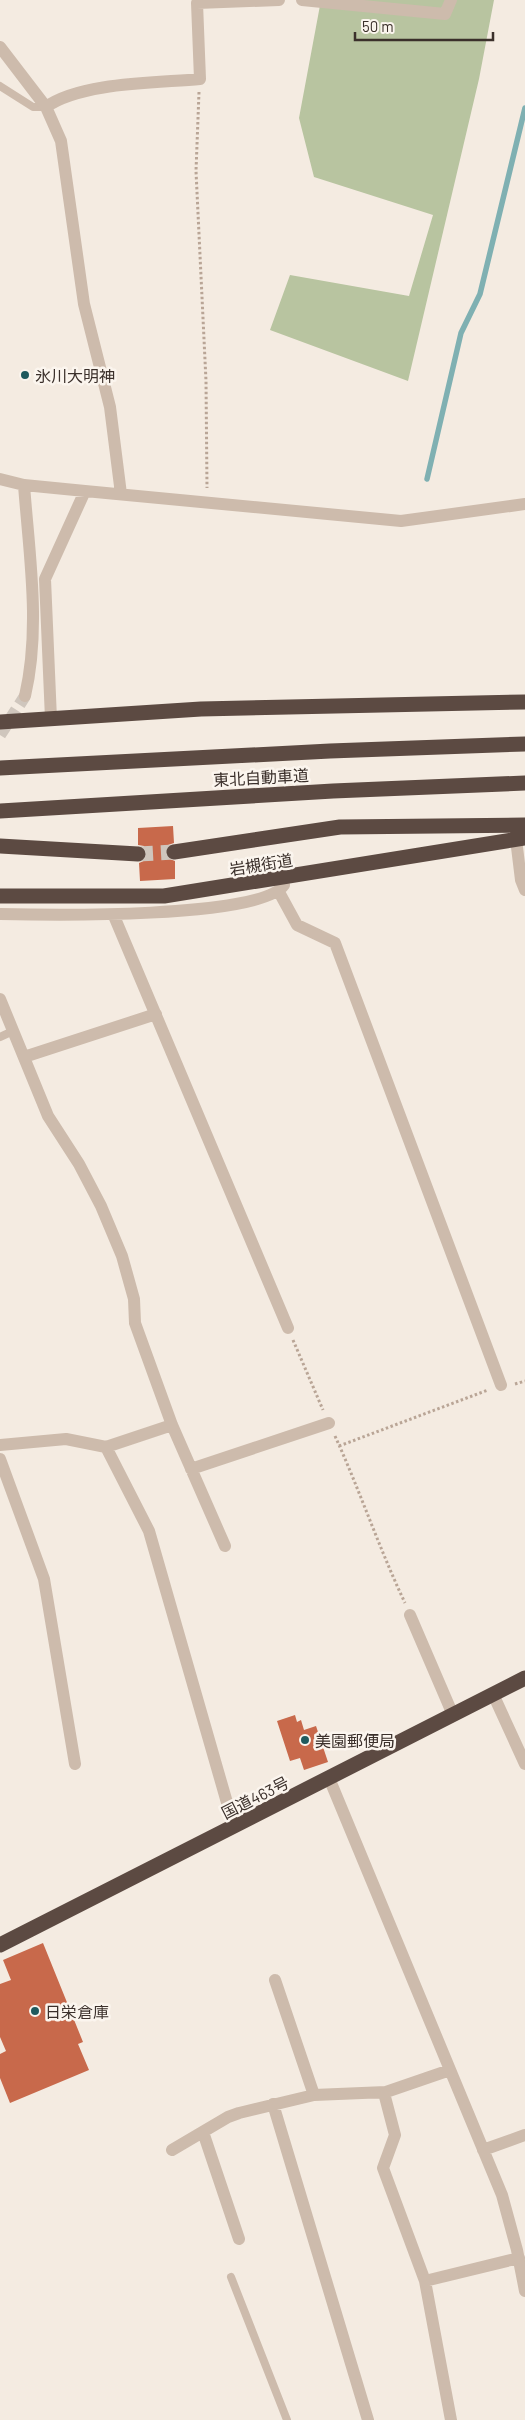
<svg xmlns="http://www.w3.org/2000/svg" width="525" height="2420" font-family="Barlow,'Noto Sans JP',sans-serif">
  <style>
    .green { fill: #b8c4a0 }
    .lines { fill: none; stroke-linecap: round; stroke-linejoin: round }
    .stream { stroke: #7fb0b2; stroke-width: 5.5 }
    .building { fill: #c8694b }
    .street-tunnel { stroke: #cfc6bd; stroke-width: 12; stroke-dasharray: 12 6; stroke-linecap: butt }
    .highway-tunnel { stroke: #cfc6bd; stroke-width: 15; stroke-dasharray: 15 8; stroke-linecap: butt }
    .path { stroke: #b9a596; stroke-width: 3; stroke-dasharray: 2.5 2.5; stroke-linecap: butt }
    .lane { stroke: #cdbbac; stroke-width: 8 }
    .street { stroke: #cdbbac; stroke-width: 12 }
    .highway { stroke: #5c4a42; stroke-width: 15 }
    .poi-dot { fill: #1f5a5e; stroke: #fbf5ee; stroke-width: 2 }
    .labels { text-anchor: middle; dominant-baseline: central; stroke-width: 5; stroke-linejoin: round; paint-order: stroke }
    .poi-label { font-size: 16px; fill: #3b302b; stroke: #fbf5ee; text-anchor: start }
    .street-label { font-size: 16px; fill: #3b302b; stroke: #fbf5ee }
  </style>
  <rect width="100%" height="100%" fill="#f4ebe1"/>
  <path class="green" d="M321,0H494L479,79L408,381L270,330L290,275L409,296L433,215L314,177L299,118Z"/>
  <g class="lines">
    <path class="stream" d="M427,479L461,333L480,294L525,108"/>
  </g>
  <path class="building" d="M173,826L174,843L168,845L165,853L167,858L175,861V879L140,881L139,863L146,860L147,854L144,846L138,845V828Z
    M295,1715L297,1722L301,1720L304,1730L316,1726L328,1762L304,1770L300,1758L290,1761L277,1721Z
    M43,1943L83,2042L78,2044L89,2070L10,2103L0,2078V2054L6,2051L0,2037V1984L11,1980L3,1960Z"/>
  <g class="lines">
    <path class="street-tunnel" d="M0,735L25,696"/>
    <path class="highway-tunnel" d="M138,854L174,852"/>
    <path class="path" d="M199,92L196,171L206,381L207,488
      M293,1340L323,1410
      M515,1384L525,1381
      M335,1436C360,1491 379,1548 405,1603
      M339,1446L488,1390"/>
    <path class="lane" d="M0,86L33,107H46
      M0,1037L13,1031
      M231,2277L287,2420"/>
    <path class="street" d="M302,0L445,14L451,0
      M0,47L46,107L61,141L84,304L110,407L121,494
      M46,107C81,82 157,83 200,79L197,3L279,0
      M0,479L24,485L85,491L401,521L525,504
      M24,485C29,553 41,628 25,696
      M51,719L45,579L85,491
      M516,839L521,880L525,890
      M279,892L297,925L335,943L501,1385
      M0,914C46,915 261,919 284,885
      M114,916L288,1328
      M0,999L48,1116L79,1164L101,1206L122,1256L134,1299L135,1323L172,1425L225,1546
      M24,1057L156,1014
      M0,1445L66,1439L106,1447L149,1531L234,1827
      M106,1447L172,1425
      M0,1459L44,1579L75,1764
      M191,1469L329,1423
      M410,1615L453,1715
      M493,1694L525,1764
      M329,1778L502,2195L517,2250L525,2291
      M275,1980L314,2095
      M384,2093L395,2135L383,2168L425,2281L451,2420
      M273,2104L368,2420
      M203,2132L239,2239
      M172,2150L228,2117L239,2113L314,2095L386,2092L450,2070
      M483,2150L525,2135
      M425,2281L519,2258"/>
    <path class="highway" d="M0,722L201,709L525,702
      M0,768L330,751L525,744
      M0,811L333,791L525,783
      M0,846L138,854
      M174,852L340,827L525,825
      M0,896H164L525,838
      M0,1945L525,1678"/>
  </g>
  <g class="poi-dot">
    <circle cx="25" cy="375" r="5"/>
    <circle cx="305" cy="1740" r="5"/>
    <circle cx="35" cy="2011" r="5"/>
  </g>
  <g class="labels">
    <g class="poi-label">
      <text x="35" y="375">氷川大明神</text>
      <text x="315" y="1740">美園郵便局</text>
      <text x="45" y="2011">日栄倉庫</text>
    </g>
    <g class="street-label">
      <text transform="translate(261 777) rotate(-3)">東北自動車道</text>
      <text transform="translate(261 864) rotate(-9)">岩槻街道</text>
      <text transform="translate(255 1797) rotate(-27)">国道463号</text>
    </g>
  </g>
  <path d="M355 32v8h138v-8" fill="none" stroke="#3b302b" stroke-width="2.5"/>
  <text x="362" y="32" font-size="15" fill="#3b302b" stroke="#fbf5ee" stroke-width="4" paint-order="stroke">50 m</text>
</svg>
